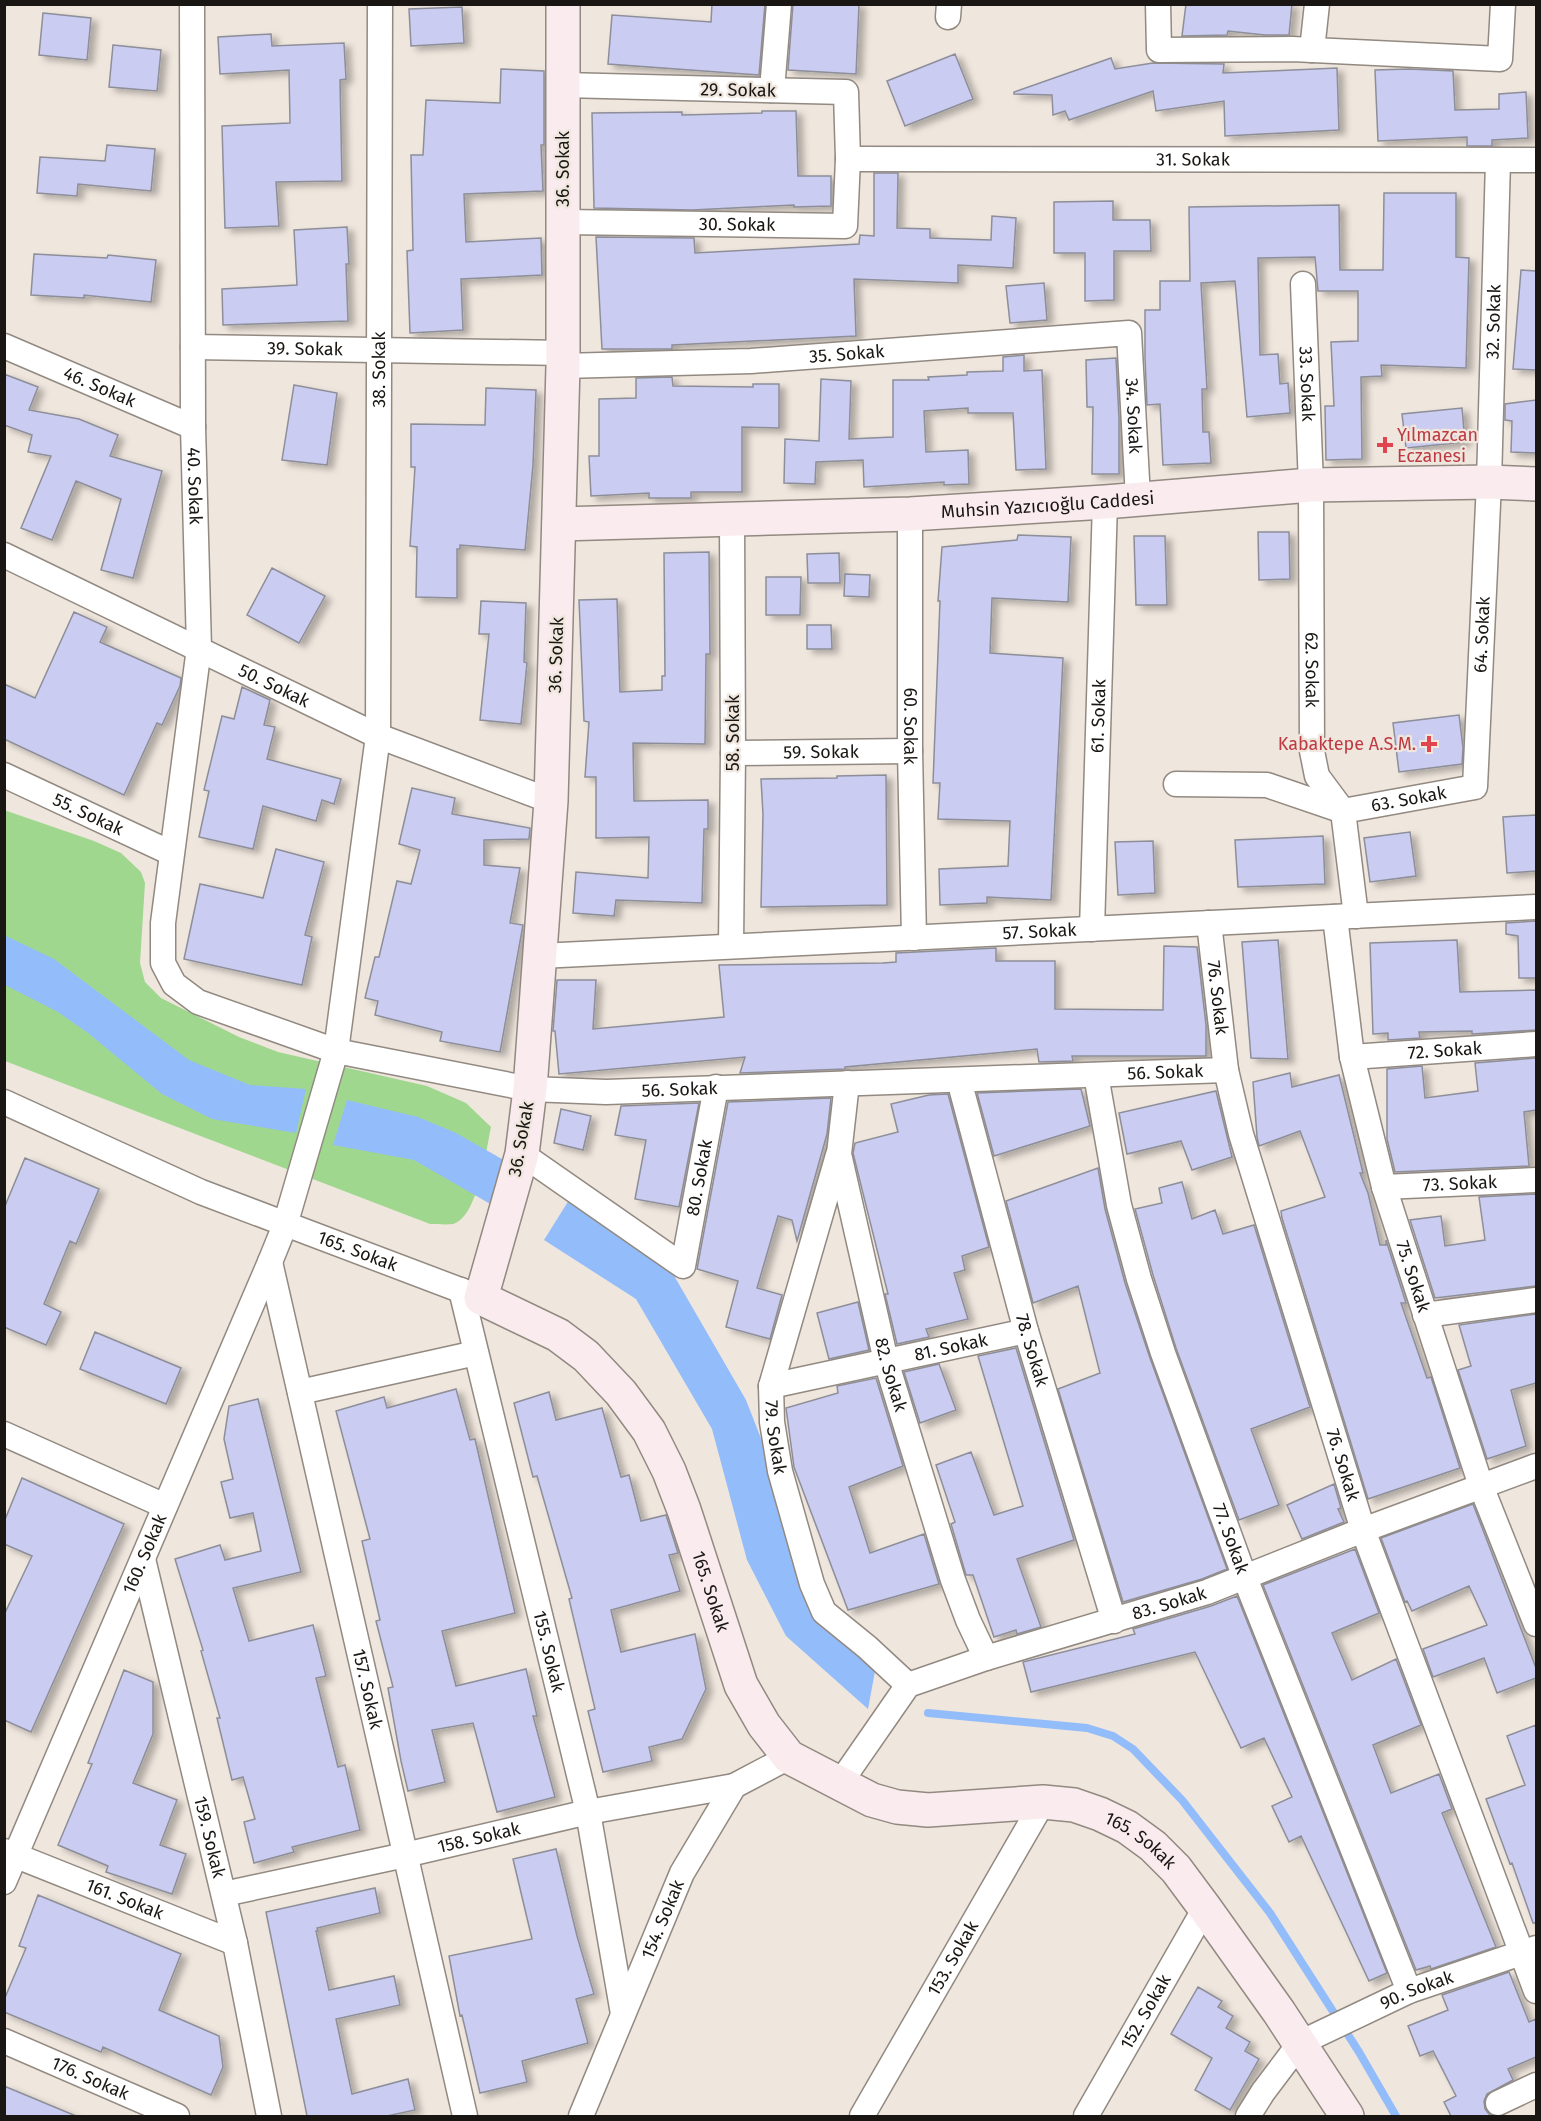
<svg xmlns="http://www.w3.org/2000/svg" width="1541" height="2121" font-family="'Fira Sans',sans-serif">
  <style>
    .green { fill: #a0d78f }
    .water { fill: #93bcfb }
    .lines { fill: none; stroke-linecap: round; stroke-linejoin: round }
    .stream { stroke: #93bcfb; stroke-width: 8 }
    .building { fill: #cacdf1; stroke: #8d8e99; stroke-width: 1.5; filter: url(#shadow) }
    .minor-casing { stroke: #928981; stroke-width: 27 }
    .secondary-casing { stroke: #928981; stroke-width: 36 }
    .minor { stroke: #fff; stroke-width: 24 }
    .secondary { stroke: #faebee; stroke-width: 33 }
    .health-dot { fill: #e0444e; stroke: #efe6dd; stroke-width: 2 }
    .labels { text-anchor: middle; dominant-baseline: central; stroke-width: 4.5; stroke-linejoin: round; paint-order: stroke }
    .street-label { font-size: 18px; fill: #191613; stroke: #efe6dd }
    .health-label { font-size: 18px; fill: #be3a42; stroke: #efe6dd; text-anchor: start }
  </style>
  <defs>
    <filter id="shadow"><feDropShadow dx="6" dy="4" stdDeviation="3" flood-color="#0004"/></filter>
  </defs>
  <rect width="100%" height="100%" fill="#efe6dd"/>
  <path class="green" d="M4,810L94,841L121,853L141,872L145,883L140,963L145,982L161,998L239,1037L278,1052L427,1086L466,1103L491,1127C486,1150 478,1217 453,1224C446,1225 437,1224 430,1224L5,1061Z"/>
  <path class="water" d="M4,935L54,959L189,1060L250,1085L306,1089L296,1133L212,1119L162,1094L88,1033L58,1012L5,985Z
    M347,1100L418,1117L456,1133L509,1163L492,1205L414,1160L333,1145Z
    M569,1200L669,1267L746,1400L762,1441L782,1522L806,1593L876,1666L868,1709L786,1636L747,1560L712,1429L636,1299L544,1240Z"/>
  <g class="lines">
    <path class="stream" d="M928,1713L1087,1728L1113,1736L1133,1749L1182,1800L1270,1913L1359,2052L1396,2116"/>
  </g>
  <path class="building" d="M712,4H765L759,75L608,64L612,15L711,22Z
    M793,4H859L856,74L788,70Z
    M1186,4H1292L1289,35H1265L1228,31L1227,35L1182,36Z
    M462,7L464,43L411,46L409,9Z
    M43,13L91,18L87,60L39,55Z
    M271,34L272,46L344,43L346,79L340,80L342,181L276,182L279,226L225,228L222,126L290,123L289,70L220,74L218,37Z
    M113,45L161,50L157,91L109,87Z
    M955,54L973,99L905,126L887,81Z
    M1111,58L1115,69L1153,63L1224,64L1223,73L1337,68L1339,130L1225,136L1224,101L1156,111L1153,91L1069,120L1065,111L1053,115L1052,95L1014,94V92Z
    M501,69L544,71V145H541L543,191L464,194L466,242L541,238L542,275L461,279L463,330L410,333L407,251L413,250L411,155H423L426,100L500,103Z
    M1409,69L1453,71L1455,110L1499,109V94L1526,92L1528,138L1492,140V146H1467V137L1378,141L1375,70Z
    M762,111H796L798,176H831V206L794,207V205L692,210L594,208L592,113L682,112V115L762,113Z
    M107,145L155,149L151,191L78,184L77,196L37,193L40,157L105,161Z
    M874,173H898L897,228L930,229V238L991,240L992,216L1016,218L1013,268L958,265V283L854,279L856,336L672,345V349H602L596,237L694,238L695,253L859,244L860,235L874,236Z
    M1384,193H1456V257L1469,258L1466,368L1381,365L1382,376L1361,377L1362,459L1326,460L1325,406H1334L1331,342L1358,341V291H1318L1315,257L1258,258L1260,355L1278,354L1280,384L1288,383L1290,413L1247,417L1235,281L1201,283L1207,389H1202L1203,432H1209L1211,463L1163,465L1160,404L1147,405L1145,357V310H1160V281H1190L1189,207L1339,205L1340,270H1383Z
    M1113,201V220H1150L1151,251H1114V300L1085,301V253H1054V202Z
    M347,227L349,264H346L348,321L223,325L222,289L297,285L294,230Z
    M34,254L107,258L108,255L156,260L151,302L84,295V298L31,295Z
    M1521,270L1536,271V370L1513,369Z
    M1044,283L1047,320L1010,323L1006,286Z
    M1024,355V371L1042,370L1046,469L1016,470L1013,413H968V408L924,411L926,452L968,450L969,484L944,485V482L864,487L863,460L816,462L815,484L784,483L785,439L819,441L821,379L851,381L849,439L893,437V380H929L928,377L967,375V372L1003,371V357Z
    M1116,358L1119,419V474H1092L1093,407H1087L1086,360Z
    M4,374L38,387L29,410L79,419L118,435L110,456L162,471L133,578L101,570L121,499L76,481L52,540L21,528L51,456L28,452L32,435L4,425Z
    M672,377L673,386L753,387V384H779V428L742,427V492H691V498H649V493L591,496L589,456H599V399L636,398V378Z
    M294,385L337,393L327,465L282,460Z
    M486,388L536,390L533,465L525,550L460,545V549H457V598L416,597L417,547L410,546L415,467H411V424L485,425Z
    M1536,400V453L1511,452L1512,421L1505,420V404Z
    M1462,408L1465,442L1406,448L1402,414Z
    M1258,532H1289L1290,579L1259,580Z
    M1018,535L1071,537L1068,602L992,598L990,653L1063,658L1051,900L987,897V903L940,905L939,869L1008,866L1010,821L938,819L940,783H933L940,601H938L942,547L1017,540Z
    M1134,536H1165L1167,605H1136Z
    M709,552L710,654H706L705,744L633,743L634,801L708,800V829H704L702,903L616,900L614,916L573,913L576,872L648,878L649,837L596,838V777H585L589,722L584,721L579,600L617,599L620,692L662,690V676H665L664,553Z
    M839,553L840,583H808L807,554Z
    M272,568L325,596L299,643L247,615Z
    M845,574L870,575L869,597L844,596Z
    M766,577H801L800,615H766Z
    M481,601L526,603L524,662L527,663L521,724L480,720L489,634H479Z
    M74,612L107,627L100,642L181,678L180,686L162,725L157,723L124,795L4,739V684L35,698Z
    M807,625H831L832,649H807Z
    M242,687L270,700L264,725L275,727L267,759L341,779L334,804L322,800L316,821L263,806L253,849L199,837L209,791L204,790L222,716L234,719Z
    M1459,715L1463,748L1462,764L1399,772L1393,723Z
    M886,775L887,905L761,907L763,814L761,779L837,778V776Z
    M412,788L455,798L452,814L530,828L529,839L484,840V865L520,868L510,923L523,925L500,1052L440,1041L442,1032L375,1015L378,1001L365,998L375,957H379L397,881L411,884L420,850L399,844Z
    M1536,815V871L1507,873L1503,817Z
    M1410,832L1416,876L1370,882L1364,838Z
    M1323,836L1325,884L1238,887L1235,840Z
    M1153,841L1155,893L1118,895L1115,842Z
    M276,849L324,862L305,935L312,937L302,985L184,959L200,884L263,898Z
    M1536,921V978H1519L1518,936L1506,934V923Z
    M1278,940L1288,1059L1251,1058L1242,942Z
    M1457,940L1460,992L1536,990V1030L1472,1034V1031L1419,1032L1420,1038L1388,1040V1033L1373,1034L1370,943Z
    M1164,946L1197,947L1206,1025V1056H1072L1073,1061L1039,1062L1037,1049L845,1067V1069L740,1073L745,1057L559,1074L555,1031H553L557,980H596L593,1029L724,1017L719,965L883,963L896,962V953L996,948V961H1055V1009L1163,1010Z
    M1536,1058V1110L1524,1112L1529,1166L1395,1172L1387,1139V1069L1422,1066L1425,1098L1478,1091L1475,1063Z
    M1290,1073L1292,1087L1339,1075L1363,1173H1360L1368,1193L1380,1245H1386V1240L1406,1303H1401L1427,1378L1431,1377L1460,1468L1368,1499L1282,1218L1281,1211L1325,1197L1300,1131L1259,1146L1257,1137L1253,1082Z
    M1081,1089L1090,1126L994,1156L977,1093Z
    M1216,1091L1232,1157L1192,1170L1181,1141L1127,1154L1119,1113Z
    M948,1094L989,1247L962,1256L965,1270L954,1273L968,1319L926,1329L929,1337L897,1344L885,1294H888L853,1153L855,1143L898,1132L891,1104L929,1095Z
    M831,1098L827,1134L797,1241L792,1220L778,1216L757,1288L782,1295L770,1339L726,1327L738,1281L697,1269L728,1102Z
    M699,1103L679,1207L635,1199L646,1140L615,1135L621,1106Z
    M561,1109L591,1116L583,1150L554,1143Z
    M25,1158L99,1189L76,1244L70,1241L44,1304L61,1312L46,1345L4,1327L5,1206Z
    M1098,1168L1105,1209L1125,1283L1150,1358L1227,1569L1202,1579L1123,1602L1058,1389L1100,1373L1078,1286L1033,1303L1006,1201Z
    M1182,1182L1192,1219L1215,1210L1223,1234L1254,1225L1310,1407L1251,1429L1279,1505L1239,1520L1176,1348L1153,1275L1135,1209L1162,1203L1159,1188Z
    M1536,1194V1286L1435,1298L1410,1220L1441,1216L1445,1246L1485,1240L1479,1197Z
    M858,1302L869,1350L829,1359L817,1313Z
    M1536,1314V1383L1511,1390L1526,1446L1487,1459L1458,1370L1471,1366L1459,1325Z
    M95,1332L181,1368L166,1404L80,1369Z
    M1016,1348L1074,1540L1017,1559L1041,1627L1017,1634L1016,1630L994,1637L973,1575H966L951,1524L955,1522L936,1465L971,1452L994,1515L1023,1506L978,1356Z
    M939,1364L956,1410L920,1423L904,1372Z
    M876,1378L903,1466L849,1487L870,1553L924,1534L939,1584L848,1610L794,1467L786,1408L838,1393L837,1386Z
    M456,1389L470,1440L475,1439L515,1613L442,1631L456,1686L526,1669L537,1716H533L555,1797L497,1812L473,1723L432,1730L445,1782L408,1791L401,1761L388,1688L393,1687L376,1621L380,1620L362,1541L370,1539L336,1411L384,1397L387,1408Z
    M549,1392L556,1420L602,1408L621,1477L629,1475L641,1521L666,1515L678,1553L669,1555L680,1591L611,1610L621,1652L695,1634L706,1689L682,1739L649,1747L652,1761L603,1772L588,1711L595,1709L569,1599L572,1598L537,1476L533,1477L514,1403Z
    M258,1399L301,1572L233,1588L249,1641L313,1625L326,1676L316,1678L338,1767L345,1765L360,1830L292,1847L294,1852L254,1863L244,1822L255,1819L243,1777L232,1780L217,1718H220L201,1651L203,1650L175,1559L220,1545L225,1560L261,1551L253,1513L230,1518L221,1482L233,1479L224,1439L229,1406Z
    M22,1478L124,1524L31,1732L4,1720V1615L32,1556L4,1544V1522Z
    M1334,1484L1341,1508L1338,1509L1344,1522L1302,1539L1287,1505Z
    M1473,1504L1536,1668V1678L1497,1693L1484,1658L1433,1677L1423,1649L1487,1625L1469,1586L1412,1611L1407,1601L1405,1602L1381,1538Z
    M1355,1549L1379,1613L1332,1633L1352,1680L1396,1659L1421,1725L1373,1745L1391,1793L1439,1774L1452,1809L1442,1813L1496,1947L1431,1969L1430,1966L1416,1970L1263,1585Z
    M1237,1596L1387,1973L1369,1981L1301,1836L1289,1842L1272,1806L1292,1797L1264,1738L1241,1748L1195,1652L1031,1692L1023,1662L1135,1634L1133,1629L1211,1606Z
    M124,1670L153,1682V1734L133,1783L177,1800L160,1845L186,1854L172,1894L106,1872L108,1866L58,1845L92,1764L88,1763Z
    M1536,1725V1923H1533L1512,1863L1510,1864L1486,1799L1525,1785L1507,1736Z
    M556,1849L577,1936L594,1994L576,1999L588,2043L522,2061L527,2082L480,2093L462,2015L460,2016L449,1956L532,1939L513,1859Z
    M375,1888L380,1913L317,1928L318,1931H316L329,1990L394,1976L400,2005L336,2019L352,2094L408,2079L415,2110L387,2116H307L266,1912Z
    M38,1895L181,1954L159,2010L219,2036L223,2067L211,2095L103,2047L101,2052L4,2012V2000L26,1948L19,1946Z
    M1509,1972L1529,2022L1536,2019V2057L1508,2069L1513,2080L1487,2094L1484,2101L1485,2109L1489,2114L1495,2116H1451L1444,2102L1456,2096L1433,2051L1420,2056L1408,2026L1448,2010L1442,1995Z
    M1198,1987L1222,2001L1218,2007L1233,2016L1226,2028L1250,2042L1245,2051L1259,2059L1230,2110L1195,2090L1212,2058L1171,2034Z
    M4,2086L76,2116H4Z"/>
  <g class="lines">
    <defs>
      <g id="minor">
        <path id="s1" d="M192,4L193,427L199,648L163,923V963L174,984L198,1002L336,1051L530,1089L606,1092L1226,1070"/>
        <path d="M1158,4L1159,50L1292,49L1500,59L1503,4"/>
        <path d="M948,17L949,4"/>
        <path d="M1312,50L1317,4"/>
        <path d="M772,90L779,4"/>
        <path id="s2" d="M848,159L1536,160"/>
        <path id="s3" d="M563,222L845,226L848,159L846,92L563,85"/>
        <path id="s4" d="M1303,284L1311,485L1312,751L1317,776L1343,811L1356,916"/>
        <path id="s5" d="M4,346L193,427"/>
        <path id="s6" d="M193,347L563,353"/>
        <path id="s7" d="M563,366L751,361L1129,333L1138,498"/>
        <path id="s8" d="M910,514V751L914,938"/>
        <path id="s9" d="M4,555L378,736L551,801"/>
        <path id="s10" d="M733,753L910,751"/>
        <path id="s11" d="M4,775L171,853"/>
        <path id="s12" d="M1176,784L1267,785L1343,811L1475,787L1489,482L1498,161"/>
        <path id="s13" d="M1335,917L1352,1057L1384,1187L1481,1486L1536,1624"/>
        <path id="s14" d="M1209,923L1226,1070L1241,1134L1363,1530L1536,1991"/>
        <path id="s15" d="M1092,929L1105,502"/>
        <path d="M731,946L733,753L732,519"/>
        <path id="s16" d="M540,956L1536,907"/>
        <path id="s17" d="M1352,1057L1536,1044"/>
        <path id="s18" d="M1096,1075L1119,1205L1139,1279L1163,1353L1245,1578L1409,1991"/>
        <path id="s19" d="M959,1080L1026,1331L1114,1621"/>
        <path id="s20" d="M847,1083L839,1154L886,1361L953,1580L968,1620L986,1658"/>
        <path id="s21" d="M4,1102L201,1192L476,1296"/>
        <path id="s22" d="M522,1154L683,1266L716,1087"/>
        <path id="s23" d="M838,1155L771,1386L772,1422L780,1471L812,1584L824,1612L867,1647L908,1685"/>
        <path id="s24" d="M1384,1187L1536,1180"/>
        <path id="s25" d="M270,1262L465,2116"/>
        <path id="s26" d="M461,1290L588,1812L623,2014"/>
        <path d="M1425,1315L1536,1300"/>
        <path id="s27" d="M771,1386L1026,1331"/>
        <path d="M300,1392L476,1353"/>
        <path d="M4,1434L165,1506"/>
        <path id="s28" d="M143,1559L235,1943L269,2116"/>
        <path id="s29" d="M840,1783L908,1685L986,1658L1207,1592L1363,1530L1536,1466"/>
        <path id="s30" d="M4,1851L235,1943"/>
        <path id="s31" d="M4,1882L270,1262L285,1225L336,1051L378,736L380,4"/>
        <path id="s32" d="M224,1894L405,1855L588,1812L734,1786"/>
        <path id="s33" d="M4,2041L177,2116"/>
        <path d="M1498,2103L1536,2085"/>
        <path id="s34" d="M581,2116L682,1873L734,1786L789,1757"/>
        <path id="s35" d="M862,2116L1043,1802"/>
        <path id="s36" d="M1086,2116L1205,1908"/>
        <path id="s37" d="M1248,2116L1263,2092L1300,2043L1409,1991L1536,1948"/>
      </g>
      <g id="secondary">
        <path id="s38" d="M563,4V366L551,801L530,1089L522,1154L481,1298L558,1335L586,1356L621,1393L649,1431L669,1471L684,1510L741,1685L764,1725L789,1757L872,1800L897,1807L928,1810L1043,1802L1074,1805L1100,1814L1127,1827L1153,1846L1176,1869L1205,1908L1279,2012L1347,2116"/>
        <path id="s39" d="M559,524L910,514L1105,502L1311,485L1489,482L1536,484"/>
      </g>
    </defs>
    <use href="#minor" class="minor-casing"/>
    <use href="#secondary" class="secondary-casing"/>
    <use href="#minor" class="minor"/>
    <use href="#secondary" class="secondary"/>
  </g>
  <g class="health-dot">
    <path d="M1382 436h6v6h6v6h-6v6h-6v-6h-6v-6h6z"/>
    <path d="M1426 735h6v6h6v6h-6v6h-6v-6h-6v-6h6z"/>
  </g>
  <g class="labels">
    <g class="street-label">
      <text transform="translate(738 90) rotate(1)">29. Sokak</text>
      <text stroke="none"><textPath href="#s2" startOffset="345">31. Sokak</textPath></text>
      <text transform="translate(563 169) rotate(-90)">36. Sokak</text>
      <text stroke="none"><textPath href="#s3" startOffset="174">30. Sokak</textPath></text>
      <text stroke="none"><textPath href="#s12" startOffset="771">32. Sokak</textPath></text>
      <text stroke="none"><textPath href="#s6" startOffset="112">39. Sokak</textPath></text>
      <text stroke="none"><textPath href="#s7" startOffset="284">35. Sokak</textPath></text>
      <text stroke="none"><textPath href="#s31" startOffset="1580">38. Sokak</textPath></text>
      <text stroke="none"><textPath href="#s4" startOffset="100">33. Sokak</textPath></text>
      <text stroke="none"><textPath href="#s5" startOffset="104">46. Sokak</textPath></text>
      <text stroke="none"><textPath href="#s7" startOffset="650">34. Sokak</textPath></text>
      <text stroke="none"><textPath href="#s1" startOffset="482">40. Sokak</textPath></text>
      <text stroke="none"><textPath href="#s39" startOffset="489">Muhsin Yazıcıoğlu Caddesi</textPath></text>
      <text stroke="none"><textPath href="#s12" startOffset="458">64. Sokak</textPath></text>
      <text transform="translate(556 655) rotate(-88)">36. Sokak</text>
      <text stroke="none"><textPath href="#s4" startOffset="386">62. Sokak</textPath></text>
      <text stroke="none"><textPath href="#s9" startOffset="300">50. Sokak</textPath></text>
      <text stroke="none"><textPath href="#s15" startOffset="213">61. Sokak</textPath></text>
      <text stroke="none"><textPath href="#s8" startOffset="212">60. Sokak</textPath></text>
      <text transform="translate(733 733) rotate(-90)">58. Sokak</text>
      <text stroke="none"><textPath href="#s10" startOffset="88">59. Sokak</textPath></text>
      <text stroke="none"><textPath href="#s12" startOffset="238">63. Sokak</textPath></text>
      <text stroke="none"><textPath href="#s11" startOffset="93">55. Sokak</textPath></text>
      <text stroke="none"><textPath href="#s16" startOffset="500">57. Sokak</textPath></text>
      <text stroke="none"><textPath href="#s14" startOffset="75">76. Sokak</textPath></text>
      <text stroke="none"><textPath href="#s17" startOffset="93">72. Sokak</textPath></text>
      <text stroke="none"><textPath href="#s1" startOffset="1995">56. Sokak</textPath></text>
      <text stroke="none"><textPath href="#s1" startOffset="1509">56. Sokak</textPath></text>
      <text transform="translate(521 1139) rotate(-80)">36. Sokak</text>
      <text stroke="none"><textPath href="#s22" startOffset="286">80. Sokak</textPath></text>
      <text stroke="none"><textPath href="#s24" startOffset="76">73. Sokak</textPath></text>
      <text stroke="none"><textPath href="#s21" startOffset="384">165. Sokak</textPath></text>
      <text stroke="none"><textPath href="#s13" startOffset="369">75. Sokak</textPath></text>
      <text stroke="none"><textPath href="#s27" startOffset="184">81. Sokak</textPath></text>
      <text stroke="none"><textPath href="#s19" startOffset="280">78. Sokak</textPath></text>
      <text stroke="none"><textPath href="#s20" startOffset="298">82. Sokak</textPath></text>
      <text stroke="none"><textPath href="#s23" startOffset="292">79. Sokak</textPath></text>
      <text stroke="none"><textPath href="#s14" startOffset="560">76. Sokak</textPath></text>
      <text stroke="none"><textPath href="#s18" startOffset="484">77. Sokak</textPath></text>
      <text stroke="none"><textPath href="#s31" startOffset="357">160. Sokak</textPath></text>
      <text stroke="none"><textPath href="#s38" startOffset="1692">165. Sokak</textPath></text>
      <text stroke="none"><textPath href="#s29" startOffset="393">83. Sokak</textPath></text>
      <text stroke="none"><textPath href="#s26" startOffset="372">155. Sokak</textPath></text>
      <text stroke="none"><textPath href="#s25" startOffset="438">157. Sokak</textPath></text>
      <text stroke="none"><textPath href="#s28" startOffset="286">159. Sokak</textPath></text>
      <text stroke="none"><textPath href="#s32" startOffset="261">158. Sokak</textPath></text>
      <text stroke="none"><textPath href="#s38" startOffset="2250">165. Sokak</textPath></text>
      <text stroke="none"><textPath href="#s30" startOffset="130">161. Sokak</textPath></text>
      <text stroke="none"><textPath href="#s34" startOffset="213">154. Sokak</textPath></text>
      <text stroke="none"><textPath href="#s35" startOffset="182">153. Sokak</textPath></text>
      <text stroke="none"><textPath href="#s37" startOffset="218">90. Sokak</textPath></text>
      <text stroke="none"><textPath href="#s36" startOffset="120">152. Sokak</textPath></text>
      <text stroke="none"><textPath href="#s33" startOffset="94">176. Sokak</textPath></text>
    </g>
    <g class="health-label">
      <text x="1397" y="435">Yılmazcan<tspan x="1397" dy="21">Eczanesi</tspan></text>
      <text x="1416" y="744" text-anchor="end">Kabaktepe A.S.M.</text>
    </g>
  </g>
  <rect width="1541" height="2121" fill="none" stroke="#191613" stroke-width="12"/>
</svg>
